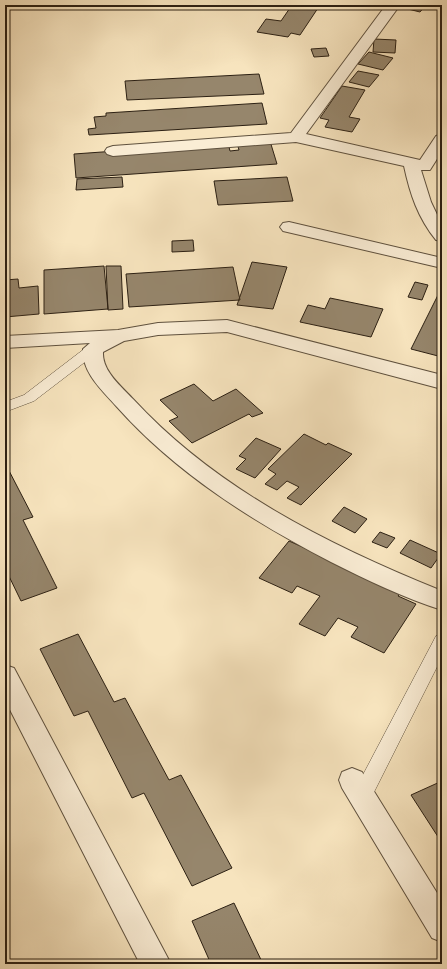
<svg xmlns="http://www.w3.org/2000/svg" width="447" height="969" font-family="'Libre Caslon Text',serif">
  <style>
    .building { fill: #96866c; stroke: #2c2013 }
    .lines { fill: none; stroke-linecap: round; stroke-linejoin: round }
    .service-casing { stroke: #5f513e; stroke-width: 1 }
    .minor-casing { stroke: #5f513e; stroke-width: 2 }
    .service { fill: #faedd5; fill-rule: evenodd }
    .minor { fill: #faedd5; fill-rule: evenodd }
  </style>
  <rect width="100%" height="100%" fill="#f7e4be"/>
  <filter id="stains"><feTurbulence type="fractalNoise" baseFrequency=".005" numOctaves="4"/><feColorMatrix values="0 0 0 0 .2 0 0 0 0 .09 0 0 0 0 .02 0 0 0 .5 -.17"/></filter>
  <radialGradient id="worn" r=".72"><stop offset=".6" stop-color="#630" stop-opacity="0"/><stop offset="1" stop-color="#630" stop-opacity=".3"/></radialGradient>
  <path class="building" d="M292,5H320L300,35L291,33L288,37L257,32L266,19L281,21Z
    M407,5H426L420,12L404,8Z
    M374,39L396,40L395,53L373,52Z
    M326,48L329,56L314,57L311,49Z
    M369,52L393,58L383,70L358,64Z
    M358,71L379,75L369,87L349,82Z
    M259,74L264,94L127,100L125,81Z
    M342,86L365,90L349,117L360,119L352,132L325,127L329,120L320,118Z
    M262,103L267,124L89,135L88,129L96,128L94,117L106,116V113Z
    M270,141L277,164L76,178L74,154L228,143L230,151L239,150L237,143Z
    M122,177L123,187L76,190L77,179Z
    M287,177L293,201L218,205L214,181Z
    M193,240L194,251L172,252V241Z
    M252,262L287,267L273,309L237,305Z
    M104,266L108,309L44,314V270Z
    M106,266H121L123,309L108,310Z
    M233,267L240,300L129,307L126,274Z
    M18,279L19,288L38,286L39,314L5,317V280Z
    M415,282L428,285L422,300L408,297Z
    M442,287V357L411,349Z
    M330,298L383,309L371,337L300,322L308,305L325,309Z
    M194,384L213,401L236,389L263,413L252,417L249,414L192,443L169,421L178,417L160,400Z
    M304,434L326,445L328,443L352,454L301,505L287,498L299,487L287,481L277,490L265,484L276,474L268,469Z
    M256,438L281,449L255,478L236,469L246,459L239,456Z
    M5,463L33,517L23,520L57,588L21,601L5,568Z
    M344,507L367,519L355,533L332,521Z
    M380,532L395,538L387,548L372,542Z
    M410,540L441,554L431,568L400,553Z
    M289,541L402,591L398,596L416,604L384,653L351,637L358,627L338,618L325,636L299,624L320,596L297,586L292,593L259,578Z
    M78,634L114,702L125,698L169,780L181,775L232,868L192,886L144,793L132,798L88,711L74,716L40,649Z
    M442,781V843L411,795Z
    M234,903L263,964H211L192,921Z"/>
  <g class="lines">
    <defs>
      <path id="service" d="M93,345L98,346L100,349L98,352L34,401L5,412V402L24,395L88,346Z
        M442,634V657L369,802L362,804L355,802L353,796L355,790L436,636Z"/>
      <path id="minor" d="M386,5H400L306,134L420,160L436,136L442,134V151L430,170H421L431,202L442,225V241L436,240C418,218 410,194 404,166L296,142L113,156L107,154L105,151L107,148L113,146L291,133Z
        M289,222L442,258V268L283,231L280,227L283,223Z
        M227,320L442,375V389L227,332L158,335L124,341L103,352C102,371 121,386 133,399C216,489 330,546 442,591V610C404,598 367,580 331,562C252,521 177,474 117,407C102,390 82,373 83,349L90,343L5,348V336L118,330L158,323Z
        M5,665L14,668L171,964H140L5,700Z
        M352,768L362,772L442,901V942L432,938L342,788L339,780L342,772Z"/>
    </defs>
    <use href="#service" class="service-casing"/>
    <use href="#minor" class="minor-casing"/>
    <use href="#service" class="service"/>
    <use href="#minor" class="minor"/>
  </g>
  <rect width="447" height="969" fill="none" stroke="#f7e4be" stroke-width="20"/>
  <rect x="6" y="6" width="435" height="957" fill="none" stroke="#2c2013" stroke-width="2"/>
  <rect x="10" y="10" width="427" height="949" fill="none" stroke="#2c2013"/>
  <rect width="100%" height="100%" filter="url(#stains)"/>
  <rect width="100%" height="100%" fill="url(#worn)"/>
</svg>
